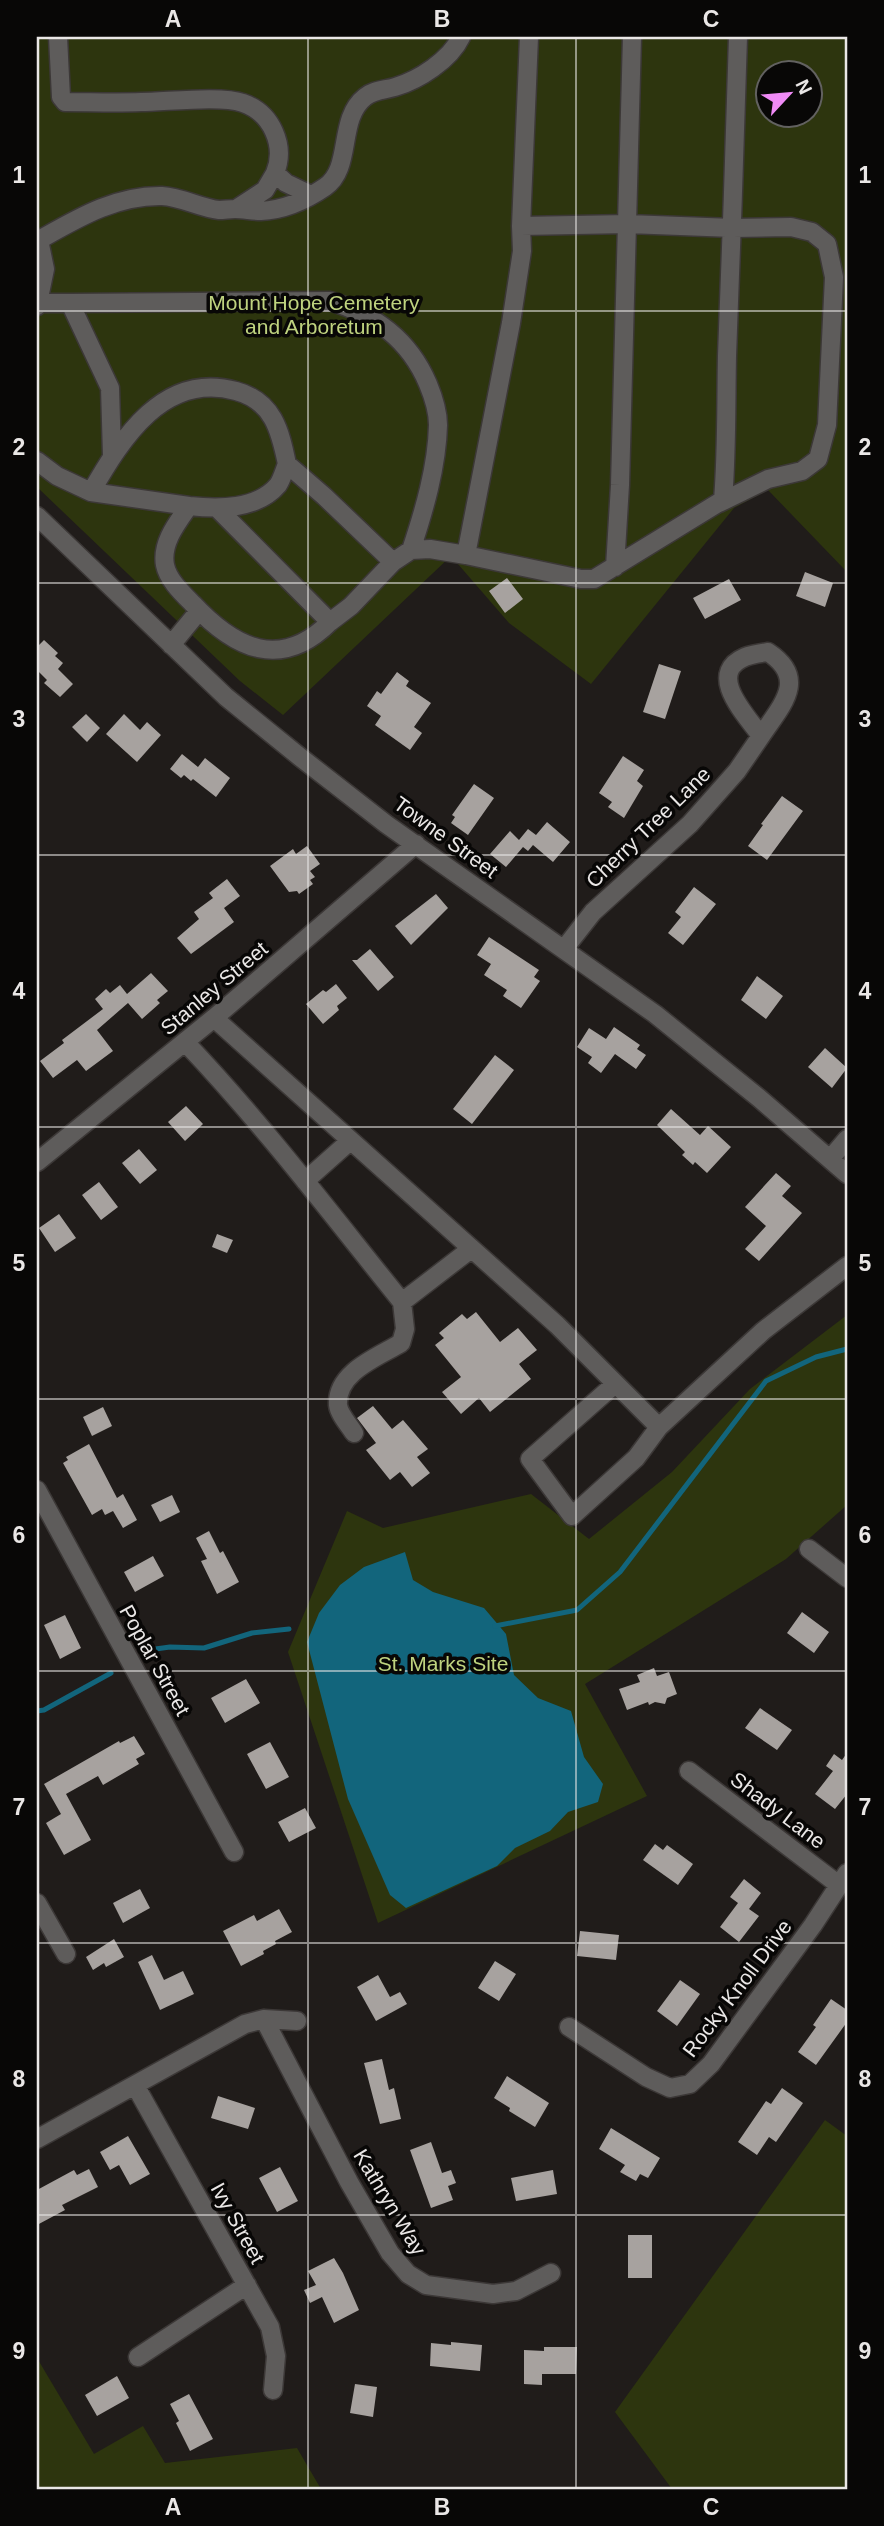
<svg xmlns="http://www.w3.org/2000/svg" width="884" height="2526" font-family="Helvetica,sans-serif">
  <style>
    .green { fill: #2d350e; fill-rule: evenodd }
    .water { fill: #12657c }
    .lines { fill: none; stroke-linecap: round; stroke-linejoin: round }
    .stream { stroke: #12657c; stroke-width: 5 }
    .building { fill: #a7a29f }
    .minor-casing { stroke: #3c3837; stroke-width: 21 }
    .minor { stroke: #5e5c5b; stroke-width: 18 }
    .grid { fill: none; stroke: #eae7e6; stroke-width: 2; stroke-opacity: 0.55 }
    .labels { text-anchor: middle; dominant-baseline: central; stroke-width: 7; stroke-linejoin: round; paint-order: stroke }
    .park-label { font-size: 21px; fill: #bfd37f; stroke: #080706 }
    .street-label { font-size: 21px; fill: #eae7e6; stroke: #080706 }
    .neatline { fill: none; stroke: #eae7e6; stroke-width: 2.5 }
    .grid-label { font-size: 23px; text-anchor: middle; font-weight: bold; fill: #eae7e6 }
  </style>
  <rect width="100%" height="100%" fill="#201c1a"/>
  <path class="green" d="M37,37H847V572L768,490L734,508L591,684L509,623L451,556L283,715L240,681L37,487ZM768,74H810V116H768Z
    M847,1315V1505L786,1559L585,1684L647,1796L378,1923L288,1652L347,1511L383,1528L531,1494L589,1539L672,1472L750,1389Z
    M825,2120L847,2136V2489H672L615,2412Z
    M37,2358L94,2454L143,2426L165,2463L297,2448L321,2489H37Z"/>
  <path class="water" d="M405,1552L413,1580L433,1592L484,1608L506,1634L514,1675L538,1698L571,1711L584,1757L603,1784L598,1802L568,1812L550,1831L515,1848L497,1866L406,1908L390,1895L348,1799L307,1642L319,1613L340,1585L364,1567Z"/>
  <g class="lines">
    <path class="stream" d="M495,1626L577,1610L620,1572L766,1381L816,1357L847,1349
      M148,1650L170,1647L204,1648L252,1633L289,1629
      M37,1711L44,1710L111,1673"/>
  </g>
  <path class="building" d="M805,572L833,583L825,607L796,596Z
    M507,578L523,599L505,613L489,591Z
    M729,579L741,600L705,619L693,598Z
    M44,640L58,653L55,656L63,663L58,669L73,684L60,697L44,683L47,680L37,670V647Z
    M659,664L681,671L665,719L643,712Z
    M397,672L409,681L406,686L431,703L414,727L422,733L410,750L375,725L381,716L367,706L377,691L381,694Z
    M86,714L100,728L87,742L72,727Z
    M124,714L140,730L147,722L161,735L137,762L106,734Z
    M182,754L198,767L205,758L230,778L216,797L193,779L191,781L184,775L181,778L170,769Z
    M623,756L644,770L637,781L643,786L624,818L608,807L612,802L599,793Z
    M474,784L494,798L468,835L451,823L455,817L452,815Z
    M782,796L803,811L767,860L748,846L763,825L761,824Z
    M547,822L570,842L553,862L533,845L528,851L523,847L506,867L490,854L510,831L519,840L528,829L536,835Z
    M307,846L320,864L310,871L315,877L310,880L313,884L299,894L297,891L289,892L270,866L293,849L296,854Z
    M227,879L240,896L224,908L234,922L191,954L177,938L199,919L194,912L213,898L209,893Z
    M694,887L716,904L683,945L668,933L681,917L675,912Z
    M436,894L448,908L411,945L395,926Z
    M489,937L539,970L534,977L540,981L521,1008L503,996L507,990L484,975L491,964L477,955Z
    M370,949L394,977L378,991L352,960H357Z
    M151,973L168,991L157,1000L160,1003L142,1019L128,1003L97,1030L113,1051L86,1071L77,1060L53,1078L40,1061L64,1043L62,1040L103,1009L95,999L106,989L110,993L120,985L127,994Z
    M757,976L783,996L766,1019L741,1000Z
    M336,984L347,998L337,1006L339,1010L323,1024L306,1004L323,990L326,992Z
    M614,1027L640,1045L637,1049L646,1055L636,1069L615,1054L601,1073L588,1063L592,1057L577,1047L589,1028L606,1039Z
    M825,1048L847,1068L832,1088L808,1067Z
    M495,1055L514,1070L472,1124L453,1109Z
    M186,1106L203,1124L185,1141L168,1122Z
    M671,1109L700,1135L708,1126L731,1147L707,1173L695,1162L693,1165L682,1155L685,1152L657,1125Z
    M139,1149L157,1170L140,1184L122,1163Z
    M776,1173L791,1186L782,1196L802,1213L759,1261L745,1249L766,1226L745,1207Z
    M99,1182L118,1207L101,1220L82,1195Z
    M59,1214L76,1238L55,1252L39,1228Z
    M217,1234L233,1240L227,1253L212,1247Z
    M476,1312L500,1342L518,1328L537,1350L519,1364L531,1379L490,1412L479,1398L461,1414L442,1392L461,1377L435,1345L444,1338L439,1333L462,1314L467,1319Z
    M373,1406L392,1429L403,1420L428,1449L417,1457L430,1473L412,1487L400,1472L390,1480L366,1450L376,1443L357,1418Z
    M103,1407L112,1426L92,1436L83,1417Z
    M89,1444L117,1498L123,1494L137,1520L123,1528L113,1511L105,1515L102,1509L92,1515L63,1463L68,1460L66,1457Z
    M172,1495L180,1512L160,1522L151,1505Z
    M209,1531L220,1553L223,1551L239,1582L217,1594L201,1561L207,1559L196,1538Z
    M153,1556L164,1576L135,1592L124,1572Z
    M802,1612L829,1632L814,1653L787,1633Z
    M65,1615L81,1648L60,1659L44,1625Z
    M654,1668L657,1676L669,1672L677,1694L667,1698L665,1704L655,1702L649,1705L648,1702L627,1710L619,1689L640,1682L637,1675Z
    M246,1679L260,1703L225,1723L211,1698Z
    M760,1708L792,1730L777,1750L745,1728Z
    M134,1736L145,1754L136,1759L139,1764L103,1785L98,1776L66,1794L91,1840L64,1855L46,1823L61,1814L44,1784L119,1741L120,1743Z
    M270,1742L289,1777L266,1789L247,1754Z
    M847,1753V1794L835,1809L815,1794L833,1771L826,1766L834,1754L842,1760Z
    M305,1808L316,1828L289,1842L278,1822Z
    M655,1844L663,1850L667,1845L693,1864L678,1885L643,1860Z
    M744,1879L761,1893L749,1909L759,1916L739,1942L720,1927L738,1903L730,1897Z
    M140,1889L150,1908L123,1923L113,1903Z
    M279,1909L292,1932L275,1941L276,1944L263,1951L264,1954L241,1966L223,1931L254,1915L257,1921Z
    M580,1931L619,1935L616,1960L577,1956Z
    M114,1939L124,1957L106,1967L104,1963L93,1970L86,1957Z
    M152,1955L164,1980L183,1971L194,1994L160,2010L138,1962Z
    M495,1961L516,1974L499,2001L478,1988Z
    M378,1975L390,1997L400,1992L407,2004L376,2021L357,1987Z
    M680,1980L700,1994L677,2026L657,2011Z
    M831,1999L847,2010V2022L816,2065L798,2052L816,2027L813,2025Z
    M382,2059L389,2090L394,2088L401,2119L380,2124L364,2063Z
    M507,2076L549,2103L535,2127L509,2111L510,2108L494,2098Z
    M782,2088L803,2103L776,2142L769,2137L757,2155L738,2142L766,2101L771,2104Z
    M218,2096L255,2108L248,2129L211,2118Z
    M611,2128L660,2158L648,2178L640,2174L636,2181L620,2172L625,2165L599,2149Z
    M128,2136L150,2174L130,2185L119,2165L110,2170L100,2152Z
    M431,2142L442,2173L451,2170L456,2183L448,2186L453,2200L431,2208L410,2150Z
    M280,2167L298,2201L277,2212L259,2178Z
    M89,2169L98,2187L62,2205L65,2210L37,2225V2190L74,2170L77,2175Z
    M553,2170L557,2194L516,2201L511,2178Z
    M628,2235H652V2278H628Z
    M334,2258L343,2273L359,2310L334,2323L322,2297L310,2303L304,2290L316,2285L308,2271Z
    M451,2342L482,2345L480,2371L430,2366L431,2343L451,2345Z
    M544,2347H577L576,2374H542V2385L524,2384V2350L544,2351Z
    M117,2376L129,2398L97,2416L85,2395Z
    M355,2384L377,2387L373,2417L350,2413Z
    M189,2394L213,2439L190,2451L176,2423L179,2421L170,2404Z"/>
  <g class="lines">
    <defs>
      <path id="minor" d="M58,37L61,97L65,102C90,102 116,103 141,102C166,102 221,95 243,103C272,113 286,146 275,173
        M236,209L265,190L275,173L286,183L311,195
        M521,226L529,37
        M38,303L45,269L39,240C78,218 116,195 162,196C182,197 200,208 219,210C224,210 230,209 235,209C244,209 252,211 261,211C284,210 306,200 325,187C353,168 337,119 365,97C373,90 385,90 395,87C419,80 450,60 461,37
        M70,303L330,301C375,315 409,339 428,384C433,396 438,411 438,425C437,467 424,511 411,550
        M37,306L38,303H70L110,388L112,455
        M37,461L57,476L91,492C122,438 164,371 236,391C273,401 280,430 287,464
        M91,492L189,506
        M719,503L768,479L802,471L818,459L827,425L834,277L827,244L812,232L791,227L733,228L628,224L521,226L522,251L511,323L466,555L581,579H594L723,500C727,452 726,404 727,356C731,250 735,143 738,37
        M218,509L330,622L351,606L393,562L411,550L430,549L466,555
        M37,516L226,697L300,757L386,824L655,1014L759,1098L847,1174
        M615,567L620,485L632,37
        M330,622C281,671 235,649 193,604C182,593 168,580 165,565C161,543 177,523 189,506C218,509 257,510 278,485C282,479 284,471 287,464L324,496L393,562
        M171,645L199,611
        M564,949L593,912L690,824L737,771L761,736C747,716 705,674 745,657C752,654 761,653 768,652C809,679 781,706 761,736
        M214,1018L557,1325L659,1427
        M185,1042C263,1124 331,1214 402,1302L471,1249
        M830,1159L847,1139
        M37,1162L214,1018L416,844
        M305,1181L350,1141
        M615,1384L530,1459L572,1516L636,1458L659,1427L763,1331L847,1266
        M354,1433C349,1425 339,1414 338,1405C336,1372 378,1357 401,1343L405,1329L402,1302
        M37,1490L234,1852
        M809,1549L847,1578
        M689,1771L839,1885
        M37,1903L66,1954
        M264,2019L349,2182L390,2253L408,2274L426,2285L493,2294L516,2291L551,2273
        M569,2027L646,2077L670,2088L690,2084L711,2064L813,1925L847,1873
        M135,2085L270,2327L276,2356L273,2390
        M37,2139L245,2024L264,2019L297,2021
        M138,2357L247,2285"/>
    </defs>
    <use href="#minor" class="minor-casing"/>
    <use href="#minor" class="minor"/>
  </g>
  <path class="grid" d="M308,37V2489M576,37V2489M37,311H847M37,583H847M37,855H847M37,1127H847M37,1399H847M37,1671H847M37,1943H847M37,2215H847"/>
  <g class="labels">
    <g class="park-label">
      <text x="314" y="302">Mount Hope Cemetery<tspan x="314" dy="24">and Arboretum</tspan></text>
      <text x="443" y="1663">St. Marks Site</text>
    </g>
    <g class="street-label">
      <text transform="translate(648 827) rotate(-44)">Cherry Tree Lane</text>
      <text transform="translate(446 837) rotate(36)">Towne Street</text>
      <text transform="translate(214 988) rotate(-40)">Stanley Street</text>
      <text transform="translate(155 1660) rotate(61)">Poplar Street</text>
      <text transform="translate(778 1810) rotate(37)">Shady Lane</text>
      <text transform="translate(737 1988) rotate(-53)">Rocky Knoll Drive</text>
      <text transform="translate(390 2202) rotate(59)">Kathryn Way</text>
      <text transform="translate(238 2223) rotate(61)">Ivy Street</text>
    </g>
  </g>
  <rect width="884" height="2526" fill="none" stroke="#080706" stroke-width="77"/>
  <g transform="translate(789 94) rotate(64)"><circle r="33" fill="#080706" stroke="#626160" stroke-width="2"/>
  <path d="M0-5L12 26L0 18L-12 26Z" fill="#f08bf6"/>
  <text y="-10" font-size="19" font-weight="bold" text-anchor="middle" fill="#eae7e6">N</text>
  </g>
  <rect x="38" y="38" width="808" height="2450" class="neatline"/>
  <g class="grid-label">
    <text x="173" y="27">A</text>
    <text x="442" y="27">B</text>
    <text x="711" y="27">C</text>
    <text x="19" y="183">1</text>
    <text x="865" y="183">1</text>
    <text x="19" y="455">2</text>
    <text x="865" y="455">2</text>
    <text x="19" y="727">3</text>
    <text x="865" y="727">3</text>
    <text x="19" y="999">4</text>
    <text x="865" y="999">4</text>
    <text x="19" y="1271">5</text>
    <text x="865" y="1271">5</text>
    <text x="19" y="1543">6</text>
    <text x="865" y="1543">6</text>
    <text x="19" y="1815">7</text>
    <text x="865" y="1815">7</text>
    <text x="19" y="2087">8</text>
    <text x="865" y="2087">8</text>
    <text x="19" y="2359">9</text>
    <text x="865" y="2359">9</text>
    <text x="173" y="2515">A</text>
    <text x="442" y="2515">B</text>
    <text x="711" y="2515">C</text>
  </g>
</svg>
